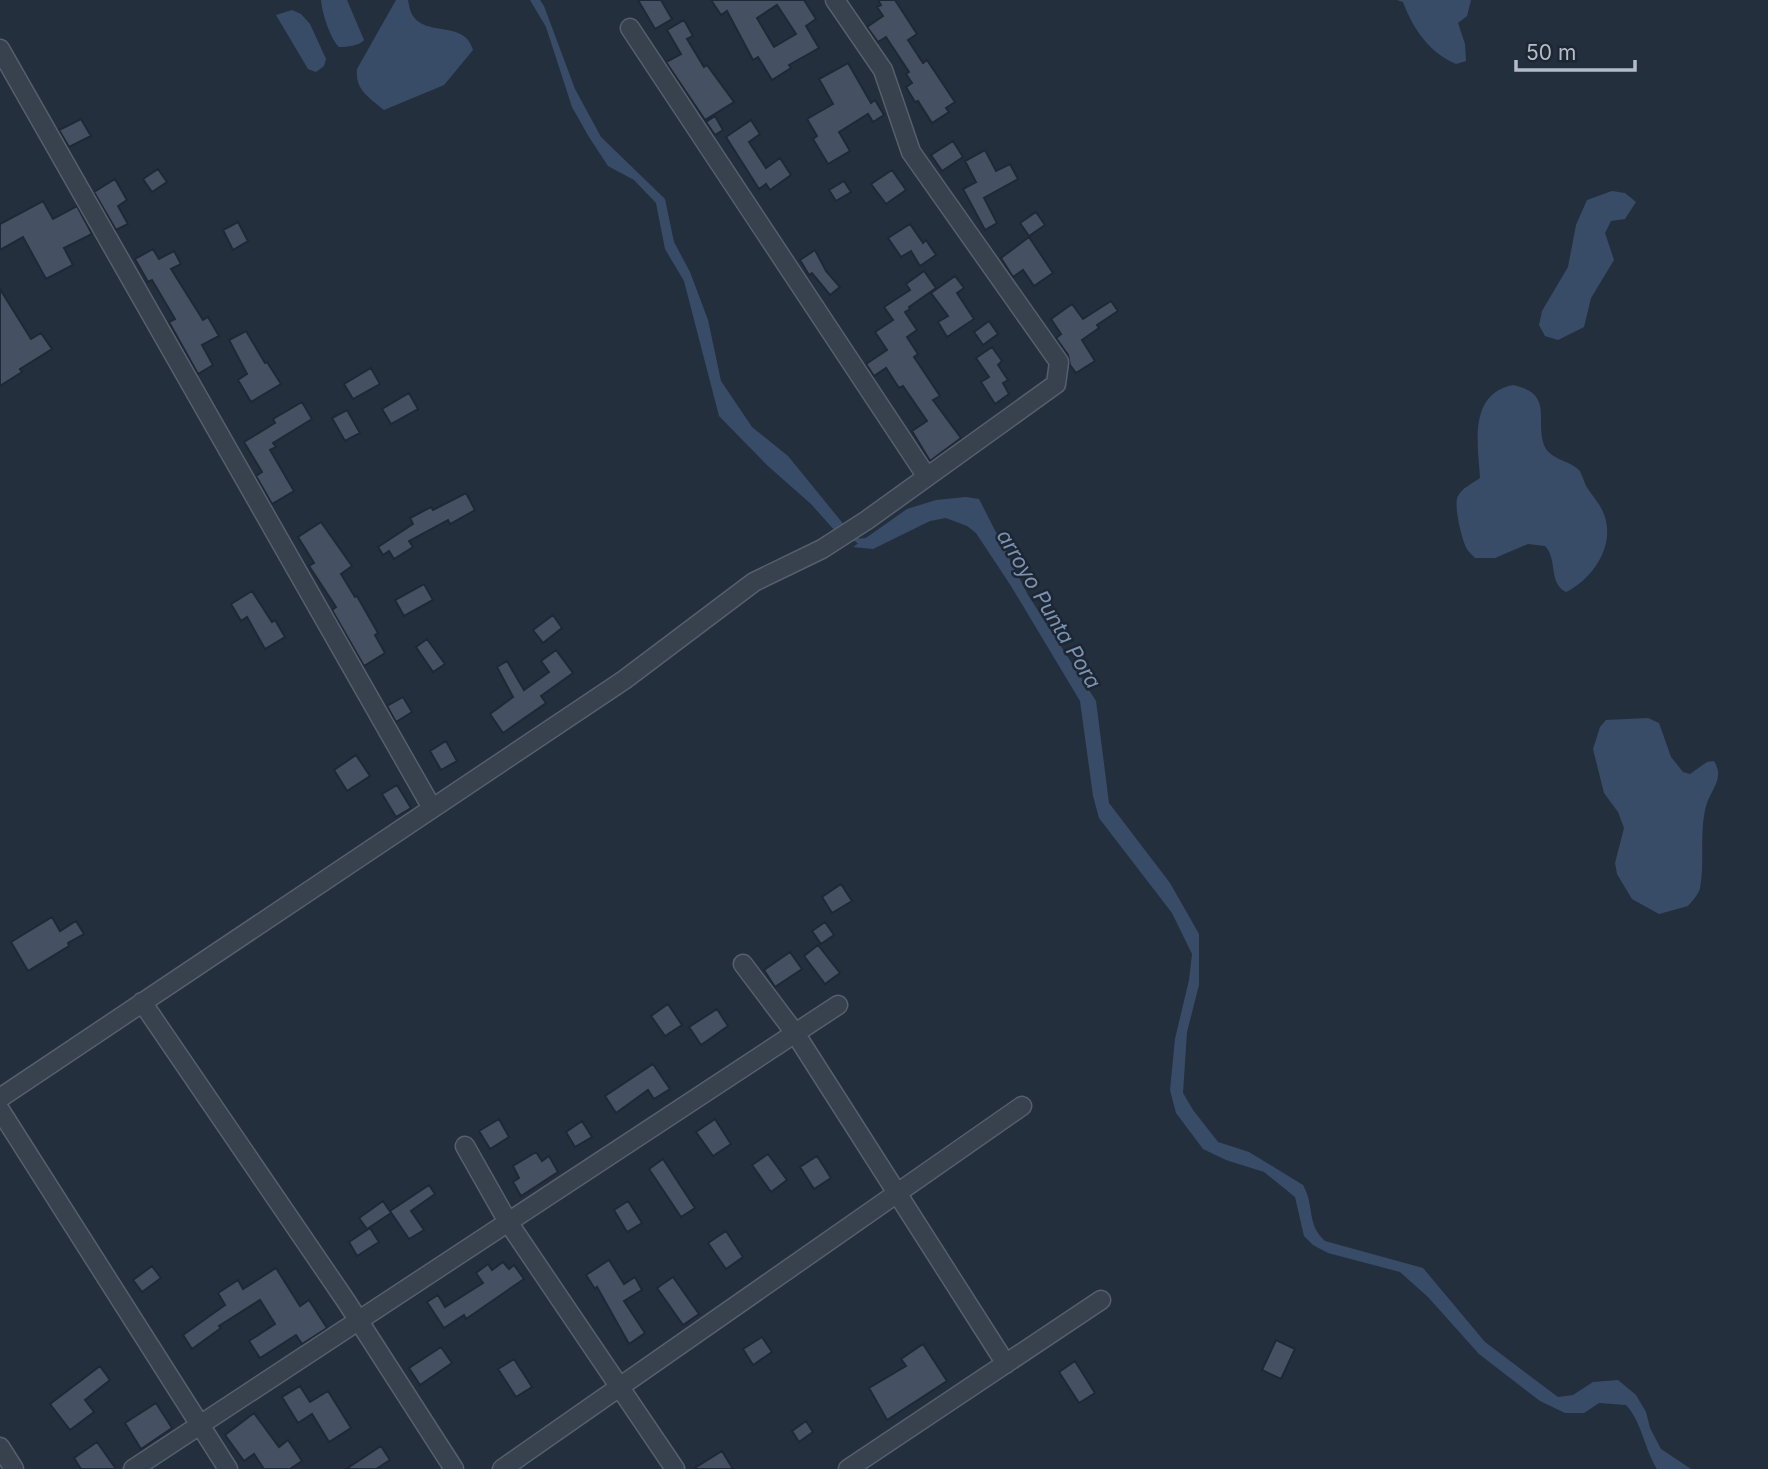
<svg xmlns="http://www.w3.org/2000/svg" width="1768" height="1469" font-family="Inter,sans-serif">
  <style>
    .water { fill: #394c67 }
    .lines { fill: none; stroke-linecap: round; stroke-linejoin: round }
    .stream { stroke: #394c67; stroke-width: 4.5 }
    .building { fill: #455162; stroke: #1f2835; stroke-width: 2; fill-rule: evenodd }
    .minor-casing { stroke: #565f6c; stroke-width: 21 }
    .minor { stroke: #38414e; stroke-width: 18 }
    .labels { text-anchor: middle; dominant-baseline: central; stroke-width: 5; stroke-linejoin: round; paint-order: stroke }
    .water-label { font-size: 21px; font-style: italic; fill: #7c92b1; stroke: #1d2633 }
  </style>
  <rect width="100%" height="100%" fill="#242f3e"/>
  <path class="water" d="M321,0H347L364,40C359,46 347,47 339,47C330,38 322,13 321,0Z
    M396,0H408C409,5 410,12 413,16C427,37 465,20 473,50L444,85L384,110C369,97 355,90 357,69Z
    M530,0H540L544,6L575,89L601,137L665,199L674,242L690,272L708,320L721,381L752,427L788,456L845,526L836,532L811,504L768,466L719,416L684,281L665,249L656,203L634,180L608,166L589,137L572,107L546,27Z
    M1397,0H1471L1467,16L1458,23L1465,44L1466,61L1456,64C1430,53 1413,29 1403,2Z
    M292,10L301,14L310,24L326,59L324,66L316,72L308,69L276,15Z
    M1612,191L1625,193L1636,202L1625,219L1611,221L1605,233L1614,260L1591,298L1584,327L1558,340L1545,336L1539,325L1542,311L1568,267L1576,225L1587,200Z
    M1513,385C1554,394 1535,419 1544,445C1550,460 1569,460 1579,470C1583,475 1584,484 1588,489C1593,497 1600,504 1603,512C1617,543 1594,578 1566,592C1548,583 1558,559 1545,546L1528,544L1495,558H1475C1474,557 1467,550 1467,549C1462,541 1453,504 1458,496C1462,488 1473,483 1480,478C1478,444 1468,394 1513,385Z
    M966,497L979,499L1028,595L1096,701L1109,803L1170,883L1199,934V985L1187,1032L1183,1093L1193,1110L1218,1142L1249,1152L1303,1185C1315,1206 1306,1224 1325,1241L1423,1268L1485,1342L1558,1397L1573,1395L1593,1382L1618,1380L1636,1395L1646,1412L1650,1428L1661,1449L1691,1469H1657C1644,1448 1642,1422 1626,1405L1599,1403L1584,1413H1565L1540,1401L1479,1354L1428,1297L1400,1272L1328,1253L1313,1245L1304,1236L1295,1197L1264,1172L1226,1160L1203,1149L1176,1113L1170,1090L1175,1039L1189,980L1192,954L1172,913L1099,818L1093,796L1080,701L1011,586L976,533L967,526L946,518L930,521L873,549L853,547L907,509L936,500Z
    M1648,718L1659,723L1671,757L1683,772L1690,774L1707,762L1714,761C1725,779 1711,789 1706,806C1699,833 1705,861 1700,888C1699,894 1692,901 1688,906L1659,914L1632,899L1617,874L1615,863L1624,828L1618,812L1604,793L1593,749L1600,727L1606,720Z"/>
  <g class="lines">
    <path class="stream" d="M852,535L858,541L869,540"/>
  </g>
  <path class="building" d="M638,0H661L672,19L655,29Z
    M711,0H804L816,19L806,26L819,48L789,65L791,68L772,80L758,57L753,60L727,11L721,15ZM777,5L796,34L774,47L757,18Z
    M878,0H895L917,34L908,40L923,63L927,60L955,102L946,108L949,112L932,123L918,101L915,102L906,87L912,83L906,74L909,72L886,37L878,42L867,27L883,16L877,7L881,5Z
    M684,20L693,36L687,39L704,67L707,65L734,102L705,120L666,62L681,54L667,30Z
    M848,63L871,103L875,100L884,115L873,122L868,114L839,132L850,151L828,164L813,139L817,136L807,119L833,104L819,79Z
    M715,116L723,130L715,135L706,122Z
    M81,119L91,136L69,147L59,130Z
    M751,120L760,134L749,142L766,168L780,158L791,175L770,190L766,184L759,189L726,137Z
    M953,141L963,157L942,171L931,155Z
    M985,150L996,171L1010,164L1018,179L984,198L997,223L985,230L963,189L976,182L965,161Z
    M158,169L167,182L152,192L143,179Z
    M892,170L906,190L886,204L871,184Z
    M115,179L127,200L118,206L128,224L116,230L94,192Z
    M844,181L851,192L836,201L829,190Z
    M43,201L53,219L77,206L92,234L64,248L73,265L46,279L23,237L0,250V224Z
    M1036,212L1045,225L1029,236L1020,223Z
    M238,222L248,241L233,250L223,230Z
    M910,224L923,243L926,240L936,255L920,266L911,251L901,257L888,238Z
    M1029,237L1053,273L1034,286L1023,270L1013,277L1001,258Z
    M153,249L159,259L174,251L181,264L171,269L203,320L208,317L219,336L202,345L213,365L198,374L169,322L175,319L152,280L148,282L135,259Z
    M815,250L826,271L840,287L830,295L812,273L809,275L800,260Z
    M924,271L936,288L909,307L910,309L905,312L917,330L907,337L918,354L914,357L940,396L933,400L961,438L930,461L912,431L927,421L903,386L899,388L886,368L874,376L866,364L887,350L875,332L893,320L884,307L910,290L906,284Z
    M955,276L964,288L957,293L974,319L947,337L938,322L948,316L931,293Z
    M0,289L31,339L41,333L52,349L20,369L22,372L0,386Z
    M1111,301L1118,311L1097,325L1099,328L1082,340L1095,361L1076,373L1070,365L1068,355L1056,338L1061,334L1051,319L1072,304L1083,319Z
    M989,321L998,334L983,345L974,332Z
    M246,331L265,363L267,362L281,384L251,402L238,380L247,374L229,340Z
    M992,347L1002,361L998,365L1008,380L1003,383L1009,394L995,404L981,382L989,377L976,358Z
    M371,368L380,384L353,399L344,384Z
    M409,393L418,409L391,424L382,409Z
    M302,402L312,419L273,443L276,447L270,450L294,491L272,504L256,476L262,472L244,442L275,423L273,419Z
    M347,410L360,433L345,441L332,418Z
    M466,493L475,510L450,524L448,520L409,541L413,547L394,559L389,551L383,555L378,547L413,524L410,518L431,507L433,510Z
    M321,522L352,566L341,574L355,597L357,596L378,633L375,635L385,653L364,666L332,610L336,607L309,566L314,563L298,537Z
    M424,584L433,600L404,616L395,600Z
    M252,591L272,622L275,620L285,637L265,649L247,617L241,621L231,604Z
    M553,615L562,628L543,643L533,630Z
    M427,639L445,664L433,672L416,647Z
    M556,650L573,673L541,696L546,703L503,733L490,714L513,697L497,667L507,661L524,690L549,672L541,661Z
    M403,697L412,712L396,722L387,706Z
    M446,741L457,761L441,770L430,751Z
    M356,755L370,776L347,791L334,770Z
    M397,785L411,808L396,817L382,794Z
    M841,884L852,901L832,913L822,897Z
    M52,917L60,931L76,921L84,934L68,943L69,946L28,971L11,942Z
    M825,922L834,935L821,944L812,931Z
    M818,945L840,973L825,984L804,956Z
    M790,952L802,969L775,987L764,970Z
    M668,1004L682,1025L665,1036L651,1016Z
    M717,1009L728,1026L701,1045L689,1027Z
    M653,1064L670,1089L654,1099L648,1090L616,1113L605,1096Z
    M499,1119L509,1137L490,1149L479,1131Z
    M715,1119L731,1144L713,1156L696,1132Z
    M582,1121L592,1137L575,1147L566,1132Z
    M536,1152L542,1161L549,1156L558,1172L521,1196L513,1182L519,1178L513,1166Z
    M768,1154L787,1180L771,1192L752,1165Z
    M817,1156L831,1178L814,1189L800,1167Z
    M663,1159L695,1208L681,1217L649,1169Z
    M429,1185L435,1194L411,1211L424,1230L409,1239L390,1211Z
    M383,1201L391,1213L367,1229L359,1218Z
    M628,1201L642,1223L627,1232L614,1210Z
    M370,1228L379,1242L357,1256L349,1242Z
    M726,1231L743,1257L726,1269L708,1243Z
    M609,1260L624,1284L635,1277L642,1290L624,1301L645,1333L629,1344L597,1287L595,1289L586,1275Z
    M503,1262L509,1269L514,1265L524,1279L466,1319L464,1315L444,1328L427,1302L438,1295L445,1307L483,1283L476,1273L488,1264L492,1270Z
    M152,1266L161,1278L142,1292L133,1280Z
    M276,1268L300,1306L309,1300L327,1328L302,1344L296,1335L260,1358L249,1341L275,1324L260,1300L219,1326L221,1328L192,1349L183,1335L225,1305L218,1293L238,1280L243,1289Z
    M673,1277L699,1314L683,1325L657,1288Z
    M762,1337L772,1352L753,1365L743,1349Z
    M1276,1340L1295,1349L1281,1379L1262,1370Z
    M923,1344L947,1381L887,1420L869,1388L906,1366L901,1359Z
    M441,1347L452,1363L420,1385L409,1368Z
    M514,1359L532,1387L516,1397L498,1369Z
    M1075,1361L1095,1393L1079,1403L1059,1372Z
    M100,1366L110,1380L85,1400L94,1412L70,1430L50,1404Z
    M300,1386L310,1402L328,1391L351,1428L329,1442L312,1414L298,1423L282,1397Z
    M156,1403L172,1428L141,1449L125,1423Z
    M254,1413L279,1447L288,1440L302,1461L290,1469H264L254,1454L244,1461L225,1435Z
    M806,1421L813,1432L799,1442L792,1431Z
    M97,1442L116,1469H81L74,1458Z
    M381,1446L390,1460L376,1469H346Z
    M722,1451L733,1469H693Z"/>
  <g class="lines">
    <defs>
      <path id="minor" d="M630,28L927,477
        M0,49L432,808
        M743,964L795,1033L1006,1364
        M142,1002L346,1301L454,1469
        M0,1098L624,680L754,582L822,549L867,520L1056,384L1059,362L911,152L883,70L835,0
        M0,1110L228,1469
        M465,1146L508,1222L675,1469
        M0,1447L14,1469
        M133,1469L838,1005
        M502,1469L1022,1106
        M848,1469L1101,1300"/>
    </defs>
    <use href="#minor" class="minor-casing"/>
    <use href="#minor" class="minor"/>
  </g>
  <g class="labels">
    <g class="water-label">
      <text transform="translate(1049 609) rotate(59)">arroyo Punta Pora</text>
    </g>
  </g>
  <path d="M1516 60v10h119v-10" fill="none" stroke="#b4bcc9" stroke-width="3.5"/>
  <text x="1526" y="60" font-size="21" fill="#b4bcc9" stroke="#1d2633" stroke-width="5" paint-order="stroke">50 m</text>
</svg>
